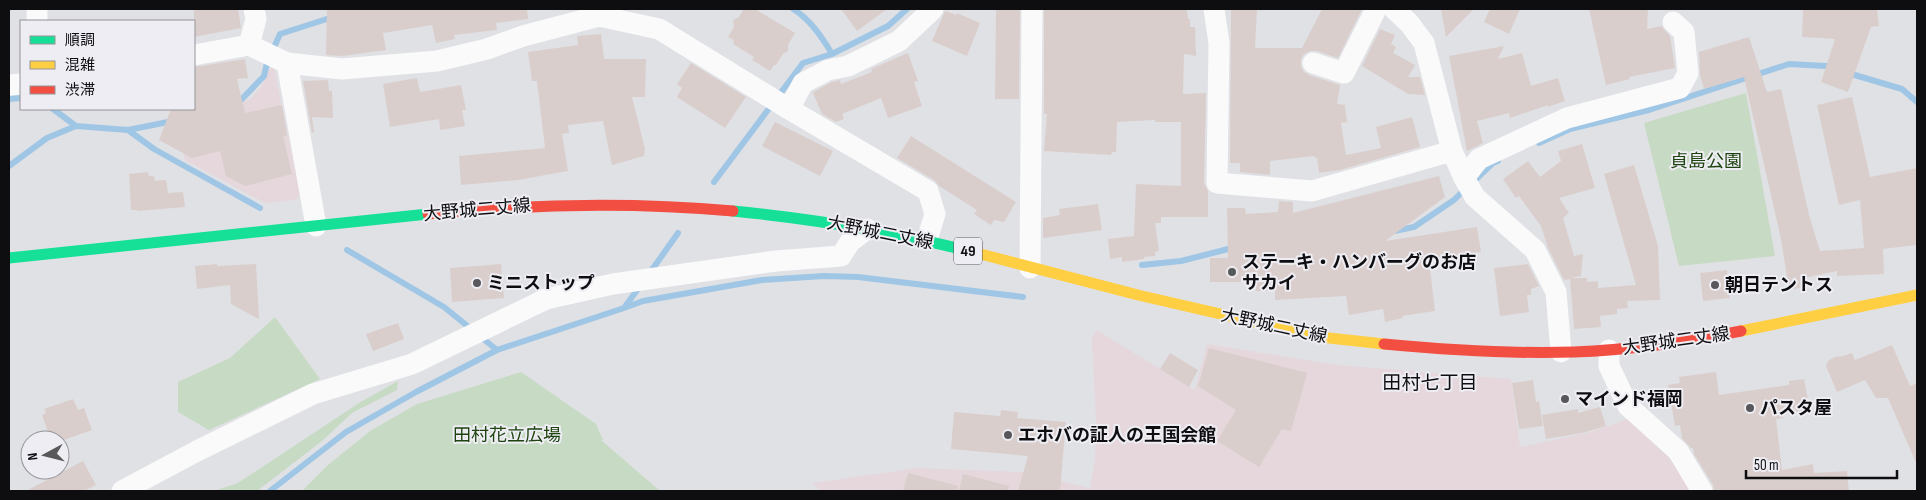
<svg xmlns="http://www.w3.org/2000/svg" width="1926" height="500" font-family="'Sofia Sans Condensed','Noto Sans JP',sans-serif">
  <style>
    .industrial { fill: #e5d7dc }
    .green { fill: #c7dac3 }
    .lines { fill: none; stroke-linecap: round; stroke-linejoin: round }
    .stream { stroke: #a0c6e5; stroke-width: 6 }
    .building { fill: #dacecc }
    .street { stroke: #fafafb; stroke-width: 21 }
    .fast { stroke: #16e098; stroke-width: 11 }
    .slow { stroke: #ffcf43; stroke-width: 11 }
    .jam { stroke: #f24e42; stroke-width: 11 }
    .poi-dot { fill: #58585b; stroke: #ededf3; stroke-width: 2 }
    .labels { text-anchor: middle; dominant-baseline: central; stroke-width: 4; stroke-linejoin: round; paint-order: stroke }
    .shield { fill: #ededf3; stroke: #515154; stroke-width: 1 }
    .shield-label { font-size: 16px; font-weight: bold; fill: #0e0e10 }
    .park-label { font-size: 18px; fill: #1d430f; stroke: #ededf3 }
    .street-label { font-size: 18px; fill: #0e0e10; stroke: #ededf3 }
    .poi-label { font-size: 18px; font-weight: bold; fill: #0e0e10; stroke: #ededf3; text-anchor: start }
    .neighbourhood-label { font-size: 19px; fill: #0e0e10; stroke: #ededf3 }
  </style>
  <rect width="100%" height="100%" fill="#e0e1e5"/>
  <path class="industrial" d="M274,68L300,194L296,200L265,203L185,160L177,125L225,111L252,98L261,87L270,69Z
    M1096,330L1195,390L1207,344L1337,365L1511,379L1520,447L1587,433L1628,419L1668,457L1695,491H820L813,483L918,468L1021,472L1090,488L1095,460L1096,423L1092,340Z"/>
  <path class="green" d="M1746,93L1775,256L1679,266L1644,123Z
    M275,317L320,379L209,430L178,412V382L230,358Z
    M521,372L596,424L603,440H601L660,491H302L328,465L370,431L417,404Z
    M398,381L397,390L352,413L322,441L257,491H214L238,483L359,403Z"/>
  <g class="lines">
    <path class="stream" d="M793,9C810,19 822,37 832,54
      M1848,73L1902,89L1917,102
      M9,99L21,98
      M236,103L241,100L264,76L267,63L280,34L333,17
      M53,109L76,126
      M128,130L154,149L260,208
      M1539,143L1570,129L1649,110L1789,64L1826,66L1834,68
      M9,166L47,138L76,126L128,130L173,121
      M714,182L803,63L832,54L888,26L907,9
      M1473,182L1493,163L1498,161
      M1394,231L1414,227L1454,200L1466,188
      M347,250L444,307L497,350
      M1142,265L1181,261L1236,247
      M649,274L678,233
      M624,308L643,301L762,280L824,276L858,277L1023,297
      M270,491L346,432L416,392L497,350L624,308L640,286"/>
  </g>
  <path class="building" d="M194,9H238L241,28L194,37Z
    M327,9H527L528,19L496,23L497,30L454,35L455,39L436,43L432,25L383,33L386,50L342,56L326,55Z
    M744,9H755L795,33L788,45V51L783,54L776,65H774L770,71L752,60L754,57L733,44L734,40L728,37L734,27L733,20L739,17Z
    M841,9H887L857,31Z
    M996,9H1020L1019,99H995Z
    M1044,9H1187L1188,19H1190V27H1195L1196,56L1184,54L1183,94L1206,93L1204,183L1208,191V217H1161V223H1155L1159,251L1155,252V256L1144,257V259L1122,262V257L1110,259L1108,239L1134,236L1136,184L1181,186V122H1155V120L1117,122L1116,152H1112L1111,155L1044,151L1047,114H1044Z
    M1231,9H1257L1255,48H1302L1322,9H1362L1338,58L1317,51H1310L1304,54L1301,59V66L1304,72L1309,75L1340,85L1337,104L1345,105L1347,122L1341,123L1346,155L1381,148L1376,127L1412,117L1420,147L1340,170L1319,173L1317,157L1314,158V156L1270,161V175L1240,172V163H1230Z
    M1441,9H1474L1446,37Z
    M1490,9H1520L1509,34L1484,22Z
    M1589,9H1648L1647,29L1661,26L1670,36L1675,68L1629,77L1630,79L1606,85Z
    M1803,9H1877L1879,26L1871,27L1848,92L1821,82L1835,39L1802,37Z
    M945,11L956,15L957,13L980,23L967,56L932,41Z
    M1380,29L1395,35L1391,44L1396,47L1393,53L1415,65L1408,77H1420L1425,95L1408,94L1362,66Z
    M601,34L604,59H646L645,97H632L645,149L644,156L612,165L603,121L568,125L569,133L562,134L568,171L518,180L461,185L459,156L545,148L537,81H532L528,52L578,45L577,36Z
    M1749,37L1767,92L1781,89L1809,215L1820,251L1864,248L1860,200L1839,205L1817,105L1852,97L1870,177L1917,168V245L1883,249L1884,274L1837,276V271L1804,278L1805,287L1789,290L1781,239L1744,77L1704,89L1700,75L1699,52Z
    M1504,46L1498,59L1522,53L1531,86L1558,78L1565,101L1548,107V105L1510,118L1509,113L1477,121L1483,143L1467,151L1449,56Z
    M908,53L918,81L914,82L922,106L888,118L881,98L842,114L844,119L836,122L822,114L813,93L815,91L832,82L840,80L841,84L872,72L871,69L873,68Z
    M245,59L248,78L237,79L245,113L282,105L287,136H283L292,174L245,186L226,176L220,151L192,158L159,140L171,109H194V67Z
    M691,63L746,97L725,128L677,97L682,88L677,84Z
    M417,78L420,92L461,85L466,110H462L465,126L440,130L439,119L390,127L383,84Z
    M328,80L329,91H332L333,118L312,117L314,132L312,133L303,81Z
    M775,122L833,151L820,176L762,146Z
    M911,136L1016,202L1004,222L994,220L991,225L974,214L977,210L939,186L934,180L897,158Z
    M1582,144L1595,188L1559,198L1569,213L1563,218L1574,256L1583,254L1581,276L1570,278H1587V282L1598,281V288L1636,285L1604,174L1634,165L1658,246L1660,300L1627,301L1628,308L1617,309V314L1600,316L1601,327L1574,329L1570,279L1564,280L1548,248L1541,226L1519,196L1516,198L1503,179L1528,161L1540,177L1561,161L1558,151Z
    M148,172L149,176H154L155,181L166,180L168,193L183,192L185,207L137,211V210H131L129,174Z
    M1439,176L1445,197L1385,241L1477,227L1481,252L1429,261L1435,311L1402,316L1403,318L1385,322L1383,309L1349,315L1346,296L1275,300V291H1256V282H1210V258H1228L1227,208H1245L1246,214L1278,212L1279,201L1293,202V213Z
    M1098,204L1102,230L1043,238V218L1060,215L1059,209Z
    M217,264V266L256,264L259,319L231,304L230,285L197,289L195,266Z
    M501,264L504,298L452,302L450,268Z
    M1528,264L1539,286L1531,289V295H1527L1529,312L1500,316L1494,268Z
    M1727,270L1730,298L1703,301L1700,273Z
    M398,323L404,339L373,351L366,334Z
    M1892,345L1910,386L1917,383V465L1888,398H1876L1865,380L1837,392L1826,366L1828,361L1835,357L1843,356L1852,353L1855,360Z
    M1209,348L1307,373L1291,431L1282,429L1259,467L1217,441L1236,410L1198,386Z
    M1170,353L1198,370L1189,387L1160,369Z
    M1716,372L1719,395L1789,385V381L1804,379L1810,410L1783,414V418L1776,419L1782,470L1813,464L1814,473L1847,471L1849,491H1714L1713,485L1694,454L1693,448H1691L1682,438L1680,425L1675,426L1668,385L1680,383L1679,377Z
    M1533,380L1536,402L1539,401L1543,426L1519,429L1512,383Z
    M73,399L78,410L84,408L92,430L64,440H51L42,415L46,413L44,409Z
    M1600,407L1606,426L1582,433L1546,439L1542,415L1578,409V413Z
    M1001,410L1018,412L1017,418L1066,422L1060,491H1018L1028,456L951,449L954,412L1000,416Z
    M83,461L96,485L84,491H26Z
    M908,473L958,486L957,491H903Z
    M963,474L1009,486L1008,491H959Z"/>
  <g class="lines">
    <path class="street" d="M1214,9L1219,43L1217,183L1312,191L1452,151
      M1394,9L1409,23L1424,43L1452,151L1464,178L1479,159L1567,118L1680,88L1688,73L1684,32L1673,22
      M37,21V9
      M249,45L287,63
      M194,55L249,45L256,19L254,9
      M1313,63L1344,73L1376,9
      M9,85L21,84
      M789,109L803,83L828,70L848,66L899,41L933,9
      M1464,178L1475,197L1535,250L1556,292L1561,352
      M316,226L287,63L342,69L437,61L487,49L523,36L599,16L659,29L789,109L928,191L935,214L927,240
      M1030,268L1032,9
      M1609,350V366L1628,406L1678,451L1702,491
      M122,491L197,451L313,394L412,364L546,299L613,284L776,261L841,256L850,242L867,229"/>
    <path class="fast" d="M733,211C814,219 894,232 973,252
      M9,258L428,214"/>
    <path class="slow" d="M973,252L1138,295L1294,331L1329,338L1384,344
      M1741,331L1917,295"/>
    <path class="jam" d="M428,214C530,204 631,202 733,211
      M1384,344C1447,350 1511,354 1574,352C1630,350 1686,342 1741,331"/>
  </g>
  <g class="poi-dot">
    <circle cx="1232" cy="272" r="5"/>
    <circle cx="477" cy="283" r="5"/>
    <circle cx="1715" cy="285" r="5"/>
    <circle cx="1565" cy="399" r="5"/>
    <circle cx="1750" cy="408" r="5"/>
    <circle cx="1008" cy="435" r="5"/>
  </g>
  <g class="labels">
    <rect class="shield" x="954" y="237.5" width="28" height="27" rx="4"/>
    <g class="shield-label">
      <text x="968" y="251">49</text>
    </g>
    <g class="park-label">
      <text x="1706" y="161">貞島公園</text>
      <text x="507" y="435">田村花立広場</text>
    </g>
    <g class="street-label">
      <text transform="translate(477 210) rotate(-5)">大野城二丈線</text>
      <text transform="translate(880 233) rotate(11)">大野城二丈線</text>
      <text transform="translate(1274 326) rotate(12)">大野城二丈線</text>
      <text transform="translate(1676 341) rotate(-8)">大野城二丈線</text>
    </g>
    <g class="poi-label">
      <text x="1242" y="262">ステーキ・ハンバーグのお店<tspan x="1242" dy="21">サカイ</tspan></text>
      <text x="487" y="283">ミニストップ</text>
      <text x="1725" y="285">朝日テントス</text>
      <text x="1575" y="399">マインド福岡</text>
      <text x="1760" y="408">パスタ屋</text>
      <text x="1018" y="435">エホバの証人の王国会館</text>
    </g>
    <g class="neighbourhood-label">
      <text x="1430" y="383">田村七丁目</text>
    </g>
  </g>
  <rect width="1926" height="500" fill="none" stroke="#0e0e10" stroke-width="20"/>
  <rect x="20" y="20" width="175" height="90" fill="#ededf3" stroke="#949498"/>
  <rect x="30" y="36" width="25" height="8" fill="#16e098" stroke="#949498"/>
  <text x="65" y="45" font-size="15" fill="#0e0e10">順調</text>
  <rect x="30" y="61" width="25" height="8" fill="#ffcf43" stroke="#949498"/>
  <text x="65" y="70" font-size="15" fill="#0e0e10">混雑</text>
  <rect x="30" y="86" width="25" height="8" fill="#f24e42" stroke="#949498"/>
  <text x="65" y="95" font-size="15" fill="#0e0e10">渋滞</text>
  <g transform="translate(45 455) rotate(263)"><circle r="24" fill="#ededf3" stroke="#949498"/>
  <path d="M0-4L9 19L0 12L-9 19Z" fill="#58585b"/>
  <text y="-8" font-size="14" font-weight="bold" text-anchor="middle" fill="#0e0e10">N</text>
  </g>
  <path d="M1746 470v8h151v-8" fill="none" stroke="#0e0e10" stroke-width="2.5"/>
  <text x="1754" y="470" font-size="15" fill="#0e0e10" stroke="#ededf3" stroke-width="4" paint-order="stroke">50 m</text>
</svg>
